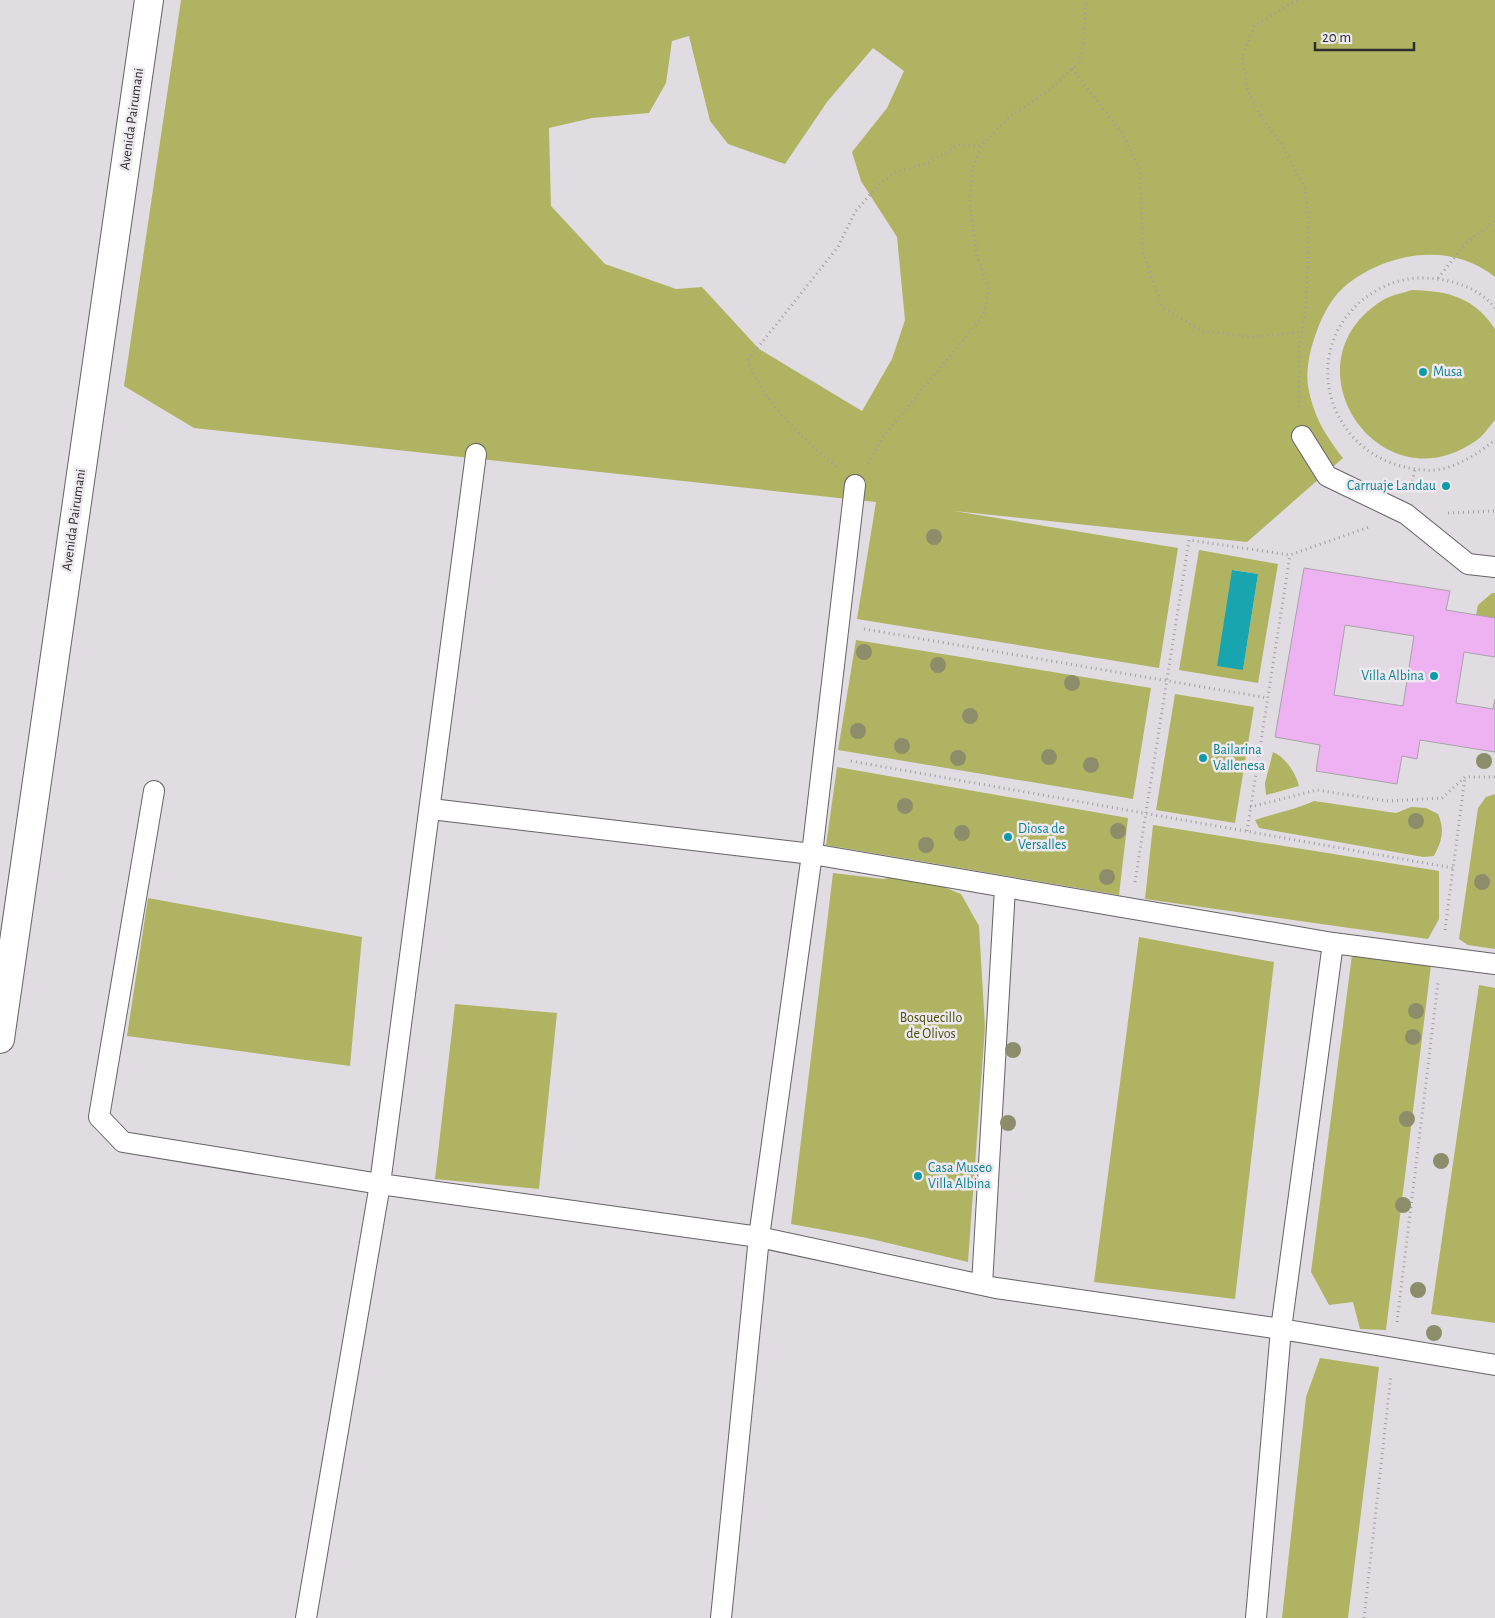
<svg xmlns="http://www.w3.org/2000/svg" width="1495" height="1618" font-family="'Alegreya Sans',sans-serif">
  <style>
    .green { fill: #b0b462; fill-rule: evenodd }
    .water { fill: #19a5b0 }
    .building { fill: #eeb2f2; stroke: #a8a3a8; fill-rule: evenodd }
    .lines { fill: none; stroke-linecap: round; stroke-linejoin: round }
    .service-casing { stroke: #666266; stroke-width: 22 }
    .secondary-casing { stroke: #666266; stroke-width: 30 }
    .path { stroke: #a29ea3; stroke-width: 3; stroke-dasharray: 1 4; stroke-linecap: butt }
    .service { stroke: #fff; stroke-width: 20 }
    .secondary { stroke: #fff; stroke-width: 28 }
    .tree { fill: #8e8d6b }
    .culture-dot { fill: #0f9aa8; stroke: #eee9ef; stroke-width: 2 }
    .labels { text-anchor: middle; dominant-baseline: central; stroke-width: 5; stroke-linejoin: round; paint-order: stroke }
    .street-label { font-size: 14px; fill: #2d2c2e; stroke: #eee9ef }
    .culture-label { font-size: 14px; fill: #0d838f; stroke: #eee9ef; text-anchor: start }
    .park-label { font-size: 14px; fill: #4b4d0a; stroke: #eee9ef }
  </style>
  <rect width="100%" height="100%" fill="#e1dce2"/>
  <path class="green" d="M181,0H1495V277C1450,241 1386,252 1344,287C1329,300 1320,321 1314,339C1309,354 1305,375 1309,391C1315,419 1326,436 1343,458L1247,542L954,511L1178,548L1159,668L857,619L876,502L194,428L124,386ZM689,36L710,121L728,144L785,164L827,102L873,48L904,71L887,108L852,152L861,181L897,237L905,320L892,359L862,411L759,349L702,287L676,289L605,264L551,206L549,128L592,118L649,113L666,83L672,41Z
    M1412,290C1448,291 1474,297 1495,329V420C1489,427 1484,435 1477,440C1380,510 1281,363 1383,300C1391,295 1403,293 1412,290Z
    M1199,550L1278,564L1258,683L1179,670ZM1232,570L1258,574L1243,670Z
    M1492,593H1495V618L1476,615L1478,605Z
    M856,640L1151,688L1133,799L838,750Z
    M1175,694L1254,707L1235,823L1156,810Z
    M1273,752C1285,757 1296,773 1299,786L1266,795L1265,783Z
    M837,767L1128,818L1119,895L826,845Z
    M1495,794V949L1468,945L1459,939L1478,808L1486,797Z
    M1314,801L1396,813L1411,807L1426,808L1438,814C1445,830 1442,841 1434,856L1423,857L1259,828L1255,820C1276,813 1294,810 1314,801Z
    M1153,825L1439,871V919L1428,939L1145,899Z
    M833,873L883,879L895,877L934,883L961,894L979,926L985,1027L968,1262L867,1238L791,1224Z
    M148,898L362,937L350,1066L127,1036Z
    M1139,937L1274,962L1235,1299L1094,1282Z
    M1352,955L1431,965L1386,1330L1360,1329L1353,1302L1329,1305L1311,1272Z
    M1479,985L1495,988V1323L1431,1314Z
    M455,1004L557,1013L539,1189L435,1179Z
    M1320,1358L1379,1367L1348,1618H1282L1306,1397Z"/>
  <path class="water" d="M1232,570L1258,574L1243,670L1217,666Z"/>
  <path class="building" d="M1304,568L1450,591L1446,610L1495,618V657L1464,652L1456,703L1493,709L1495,699V752L1420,740L1417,759L1402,756L1397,784L1316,771L1320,745L1275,737ZM1345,625L1414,636L1403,706L1334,695Z"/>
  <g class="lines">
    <defs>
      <path id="service" d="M1302,436L1327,476L1406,514L1468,564L1495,567
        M154,791L99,1117L123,1142L380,1184L759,1237L996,1288L1281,1329L1495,1365
        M431,809L812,854L1333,943L1495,964
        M982,1285L1005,888
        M306,1618L380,1184L476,454
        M721,1618L759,1237L812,854L855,485
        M1256,1618L1281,1329L1333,943"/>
      <path id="secondary" d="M0,1039L149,0"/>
    </defs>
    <use href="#service" class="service-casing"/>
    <use href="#secondary" class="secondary-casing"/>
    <path class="path" d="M1297,0L1254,26L1242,57L1248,90L1259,114L1282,145L1305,188L1309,221L1306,307L1299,348V410
      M1072,69L1122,133L1140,171L1143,252L1162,307L1202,331L1253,337L1301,332
      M1438,278L1466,243L1495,221
      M1495,308C1478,286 1447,278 1421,278C1400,278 1381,286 1365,298C1300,348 1325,446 1401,466C1415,470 1432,472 1446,468C1465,462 1480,452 1495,440
      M868,463L882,438L983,316L989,290L977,256L970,204L972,171L981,146L1010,116L1051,89L1079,62L1084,39L1086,0
      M836,467C798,432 767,409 748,360L838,247L855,212L881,182L898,171L926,164L959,145L981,146
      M1411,486L1415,470
      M1448,513L1495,511
      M864,629L1268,698
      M851,761L1453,868
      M1250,807L1317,790L1387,801L1442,798L1465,777H1495
      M1247,831L1290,555
      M1135,882L1189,540L1290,555L1369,527
      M1445,930L1465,777
      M1397,1322L1438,983
      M1364,1618L1391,1375"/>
    <use href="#service" class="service"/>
    <use href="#secondary" class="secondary"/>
  </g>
  <g class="tree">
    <circle cx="934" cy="537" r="8"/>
    <circle cx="864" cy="652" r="8"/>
    <circle cx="938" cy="665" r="8"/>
    <circle cx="1072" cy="683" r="8"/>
    <circle cx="970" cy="716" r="8"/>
    <circle cx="858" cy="731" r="8"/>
    <circle cx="902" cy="746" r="8"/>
    <circle cx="1049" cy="757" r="8"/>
    <circle cx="958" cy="758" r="8"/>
    <circle cx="1484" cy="761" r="8"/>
    <circle cx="1091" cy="765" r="8"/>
    <circle cx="905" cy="806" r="8"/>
    <circle cx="1416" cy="821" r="8"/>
    <circle cx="1118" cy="831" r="8"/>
    <circle cx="962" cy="833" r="8"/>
    <circle cx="926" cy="845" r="8"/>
    <circle cx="1107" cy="877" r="8"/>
    <circle cx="1482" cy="882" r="8"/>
    <circle cx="1416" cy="1011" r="8"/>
    <circle cx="1413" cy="1037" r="8"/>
    <circle cx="1013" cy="1050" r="8"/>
    <circle cx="1407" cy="1119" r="8"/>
    <circle cx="1008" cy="1123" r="8"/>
    <circle cx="1441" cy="1161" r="8"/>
    <circle cx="1403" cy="1205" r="8"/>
    <circle cx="1418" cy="1290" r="8"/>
    <circle cx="1434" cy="1333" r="8"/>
  </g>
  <g class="culture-dot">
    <circle cx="1423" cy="372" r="5"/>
    <circle cx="1446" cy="486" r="5"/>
    <circle cx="1434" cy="676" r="5"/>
    <circle cx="1203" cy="758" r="5"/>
    <circle cx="1008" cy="837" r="5"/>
    <circle cx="918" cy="1176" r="5"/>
  </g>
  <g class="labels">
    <g class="street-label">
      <text transform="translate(132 119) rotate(-82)">Avenida Pairumani</text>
      <text transform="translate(74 520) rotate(-82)">Avenida Pairumani</text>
    </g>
    <g class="culture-label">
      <text x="1433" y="372">Musa</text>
      <text x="1436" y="486" text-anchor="end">Carruaje Landau</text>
      <text x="1424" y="676" text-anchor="end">Villa Albina</text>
      <text x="1213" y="750">Bailarina<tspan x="1213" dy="16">Vallenesa</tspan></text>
      <text x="1018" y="829">Diosa de<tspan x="1018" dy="16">Versalles</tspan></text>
      <text x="928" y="1168">Casa Museo<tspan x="928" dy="16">Villa Albina</tspan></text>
    </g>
    <g class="park-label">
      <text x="931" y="1018">Bosquecillo<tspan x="931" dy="16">de Olivos</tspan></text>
    </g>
  </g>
  <path d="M1315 42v8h99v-8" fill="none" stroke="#2d2c2e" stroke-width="2.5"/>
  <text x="1322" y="42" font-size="15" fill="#2d2c2e" stroke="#eee9ef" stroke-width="4" paint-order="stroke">20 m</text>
</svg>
